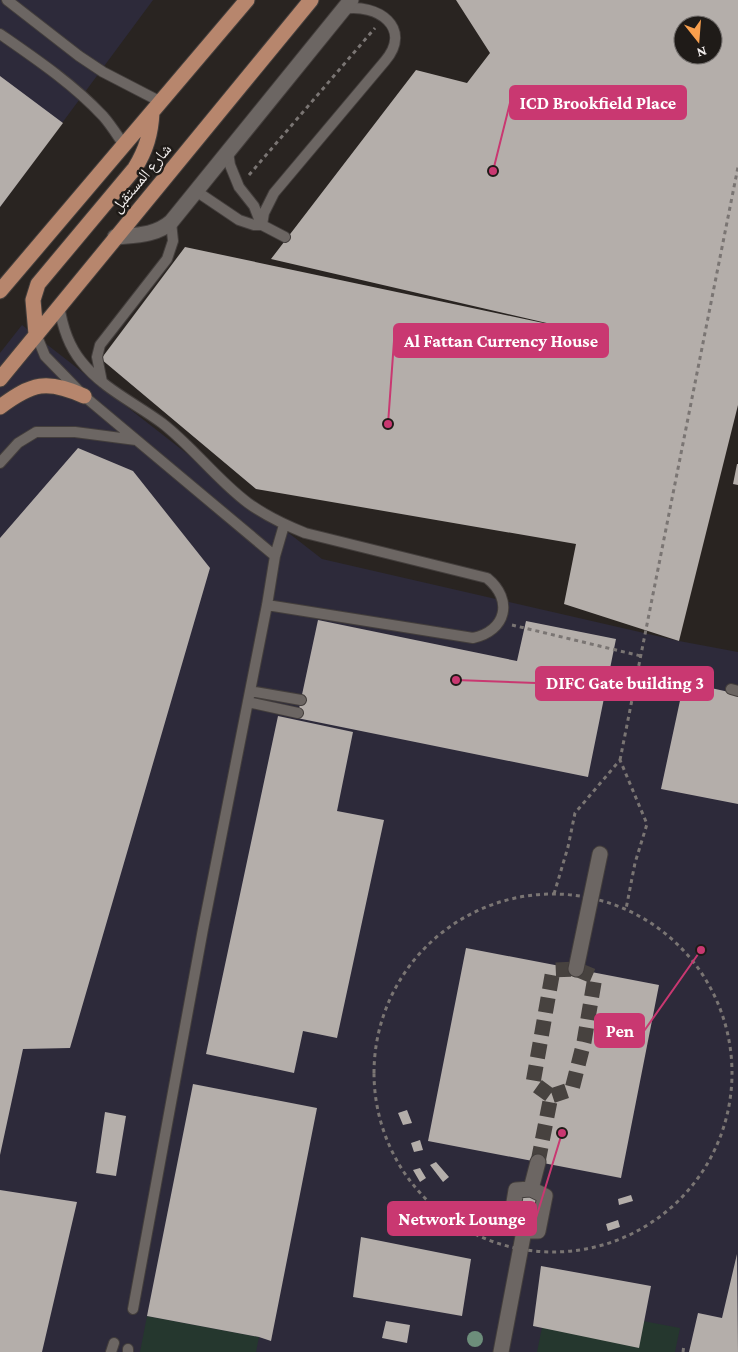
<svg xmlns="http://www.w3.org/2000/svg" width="738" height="1352" font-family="'Crimson Pro','Noto Naskh Arabic',serif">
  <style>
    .commercial { fill: #2d2a3a }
    .green { fill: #25372e }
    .building { fill: #b4aeaa; fill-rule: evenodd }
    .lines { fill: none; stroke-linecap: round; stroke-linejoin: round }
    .street-tunnel { stroke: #47423f; stroke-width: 15; stroke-dasharray: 15 8; stroke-linecap: butt }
    .lane-casing { stroke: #433e3c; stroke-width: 12 }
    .street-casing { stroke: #433e3c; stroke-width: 17 }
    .primary-casing { stroke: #433e3c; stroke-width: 17 }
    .path { stroke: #7a7573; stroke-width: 3; stroke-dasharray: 4 4; stroke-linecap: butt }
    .lane { stroke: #6c6663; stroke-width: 10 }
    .street { stroke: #6c6663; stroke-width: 15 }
    .primary { stroke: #b7866d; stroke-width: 15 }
    .tree { fill: #6d8e7b }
    .labels { text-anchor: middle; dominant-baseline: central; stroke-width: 5; stroke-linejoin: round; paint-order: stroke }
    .street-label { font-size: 16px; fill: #f1edec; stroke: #1f1b18 }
    .leader { fill: none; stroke: #c93871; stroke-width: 2 }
    .callout-dot { fill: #c93871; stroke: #1f1b18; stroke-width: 2 }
    .callout { fill: #c93871; stroke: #c93871; stroke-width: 2 }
    .callout-label { font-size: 18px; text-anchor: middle; font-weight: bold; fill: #fff }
  </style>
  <rect width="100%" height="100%" fill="#292421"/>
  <path class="commercial" d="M0,0H153L0,207Z
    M22,325L322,559L679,641L738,652V1352H0V353Z"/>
  <path class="green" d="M547,1303L680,1328L675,1352H537Z
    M147,1316L259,1337L256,1352H140Z"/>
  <path class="building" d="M456,0H738V405L679,641L564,604L576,544L256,489L101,359L185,247L581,331L271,259L416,70L467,83L490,53ZM683,25H713V55H683Z
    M0,76L63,123L0,207Z
    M78,448L133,471L210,568L70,1048L23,1049L0,1155V538Z
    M737,464H738V485L733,484Z
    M318,620L517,661L526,621L616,639L588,777L297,718Z
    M684,682L738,694V804L661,789Z
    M278,716L353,732L337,811L384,820L337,1038L303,1031L294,1073L206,1054Z
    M466,948L659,985L621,1178L428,1141Z
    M193,1084L317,1108L271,1341L259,1337L147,1316Z
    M407,1110L412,1123L403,1125L398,1113Z
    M105,1112L126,1116L116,1176L96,1173Z
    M420,1140L423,1150L414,1152L411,1143Z
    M436,1162L449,1177L443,1182L430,1165Z
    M420,1168L426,1178L420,1182L413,1170Z
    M0,1190L77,1202L42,1352H0Z
    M520,1193L538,1197L532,1228L515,1225Z
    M631,1195L633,1201L619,1205L618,1199Z
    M618,1220L620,1227L608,1231L606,1224Z
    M361,1237L471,1259L462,1316L353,1297Z
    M737,1254L738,1352H689L698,1313L722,1318Z
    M541,1266L651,1286L639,1348L533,1326Z
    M386,1321L410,1325L407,1343L382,1338Z"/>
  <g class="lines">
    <path class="street-tunnel" d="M538,1162L551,1096L533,1083L553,970L576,969L595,977L584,1042L572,1089L551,1096"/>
    <defs>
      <path id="lane" d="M7,0L79,56L103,72L161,102
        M0,34C36,59 73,84 103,116C111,125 117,135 124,145
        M228,152L230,165L239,187L254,206L261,224
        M196,191L239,220L254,225H262L285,237
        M262,225L264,213L274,193L385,61C413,28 378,3 343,9
        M59,305C62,325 68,345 81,361C102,388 135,403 162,423C193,447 217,480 248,503C266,516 285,525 305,533L487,578C514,600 506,631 473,638L267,605
        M36,334L45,356L84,396L275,556
        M102,382L97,357L100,345L167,259L173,241L171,222
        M0,463L18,443L36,432H75L136,440
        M731,689L738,691
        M250,691L301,700
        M248,702L298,713
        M133,1309L203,929L267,605L275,556L284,525
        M111,1352L114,1343
        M128,1352V1349"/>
      <path id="street" d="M115,237C135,235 155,236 171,222L351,0
        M576,969L600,854
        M531,1189L545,1196L538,1231H524L510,1226L516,1190Z
        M531,1189L538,1162
        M501,1352L524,1231"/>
      <path id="primary" d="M0,291L247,0
        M36,334L33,300L38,284L135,168C146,150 151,134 152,112
        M0,379L311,0
        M0,407C32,383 47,379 84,396"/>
    </defs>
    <use href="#lane" class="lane-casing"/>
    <use href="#street" class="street-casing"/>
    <use href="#primary" class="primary-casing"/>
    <path class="path" d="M249,175L375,28
      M512,625L641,656
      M620,760L738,167
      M374 1073a179 179 0 1 1 358 0a179 179 0 1 1-358 0Z
      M554,894L568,847L575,813L620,760L647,824L635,863L626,909
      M683,1352L684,1345"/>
    <use href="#lane" class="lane"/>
    <use href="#street" class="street"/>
    <use href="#primary" class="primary"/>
  </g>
  <circle class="tree" cx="475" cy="1339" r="8"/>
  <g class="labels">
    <g class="street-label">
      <text transform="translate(141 178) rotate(-50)">شارع المستقبل</text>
    </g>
  </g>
  <path class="leader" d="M493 171L510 103M388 424L394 341M456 680L536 683M701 950L644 1031M562 1133L536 1218"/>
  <g class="callout-dot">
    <circle cx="493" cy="171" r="5"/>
    <circle cx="388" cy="424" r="5"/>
    <circle cx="456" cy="680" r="5"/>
    <circle cx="701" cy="950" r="5"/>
    <circle cx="562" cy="1133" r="5"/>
  </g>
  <g class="callout">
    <rect x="510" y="86" width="176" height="33" rx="5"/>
    <rect x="394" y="324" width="214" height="33" rx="5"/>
    <rect x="536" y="667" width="177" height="33" rx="5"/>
    <rect x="595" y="1014" width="49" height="33" rx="5"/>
    <rect x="388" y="1202" width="148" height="33" rx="5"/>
  </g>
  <g class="callout-label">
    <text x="598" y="109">ICD Brookfield Place</text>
    <text x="501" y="347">Al Fattan Currency House</text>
    <text x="625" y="689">DIFC Gate building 3</text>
    <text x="620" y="1037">Pen</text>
    <text x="462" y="1225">Network Lounge</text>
  </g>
  <g transform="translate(698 40) rotate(163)"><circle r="24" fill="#1f1b18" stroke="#736f6d"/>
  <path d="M0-4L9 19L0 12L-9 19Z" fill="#f99f4d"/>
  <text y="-8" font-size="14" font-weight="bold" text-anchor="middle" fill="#f1edec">N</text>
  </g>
</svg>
